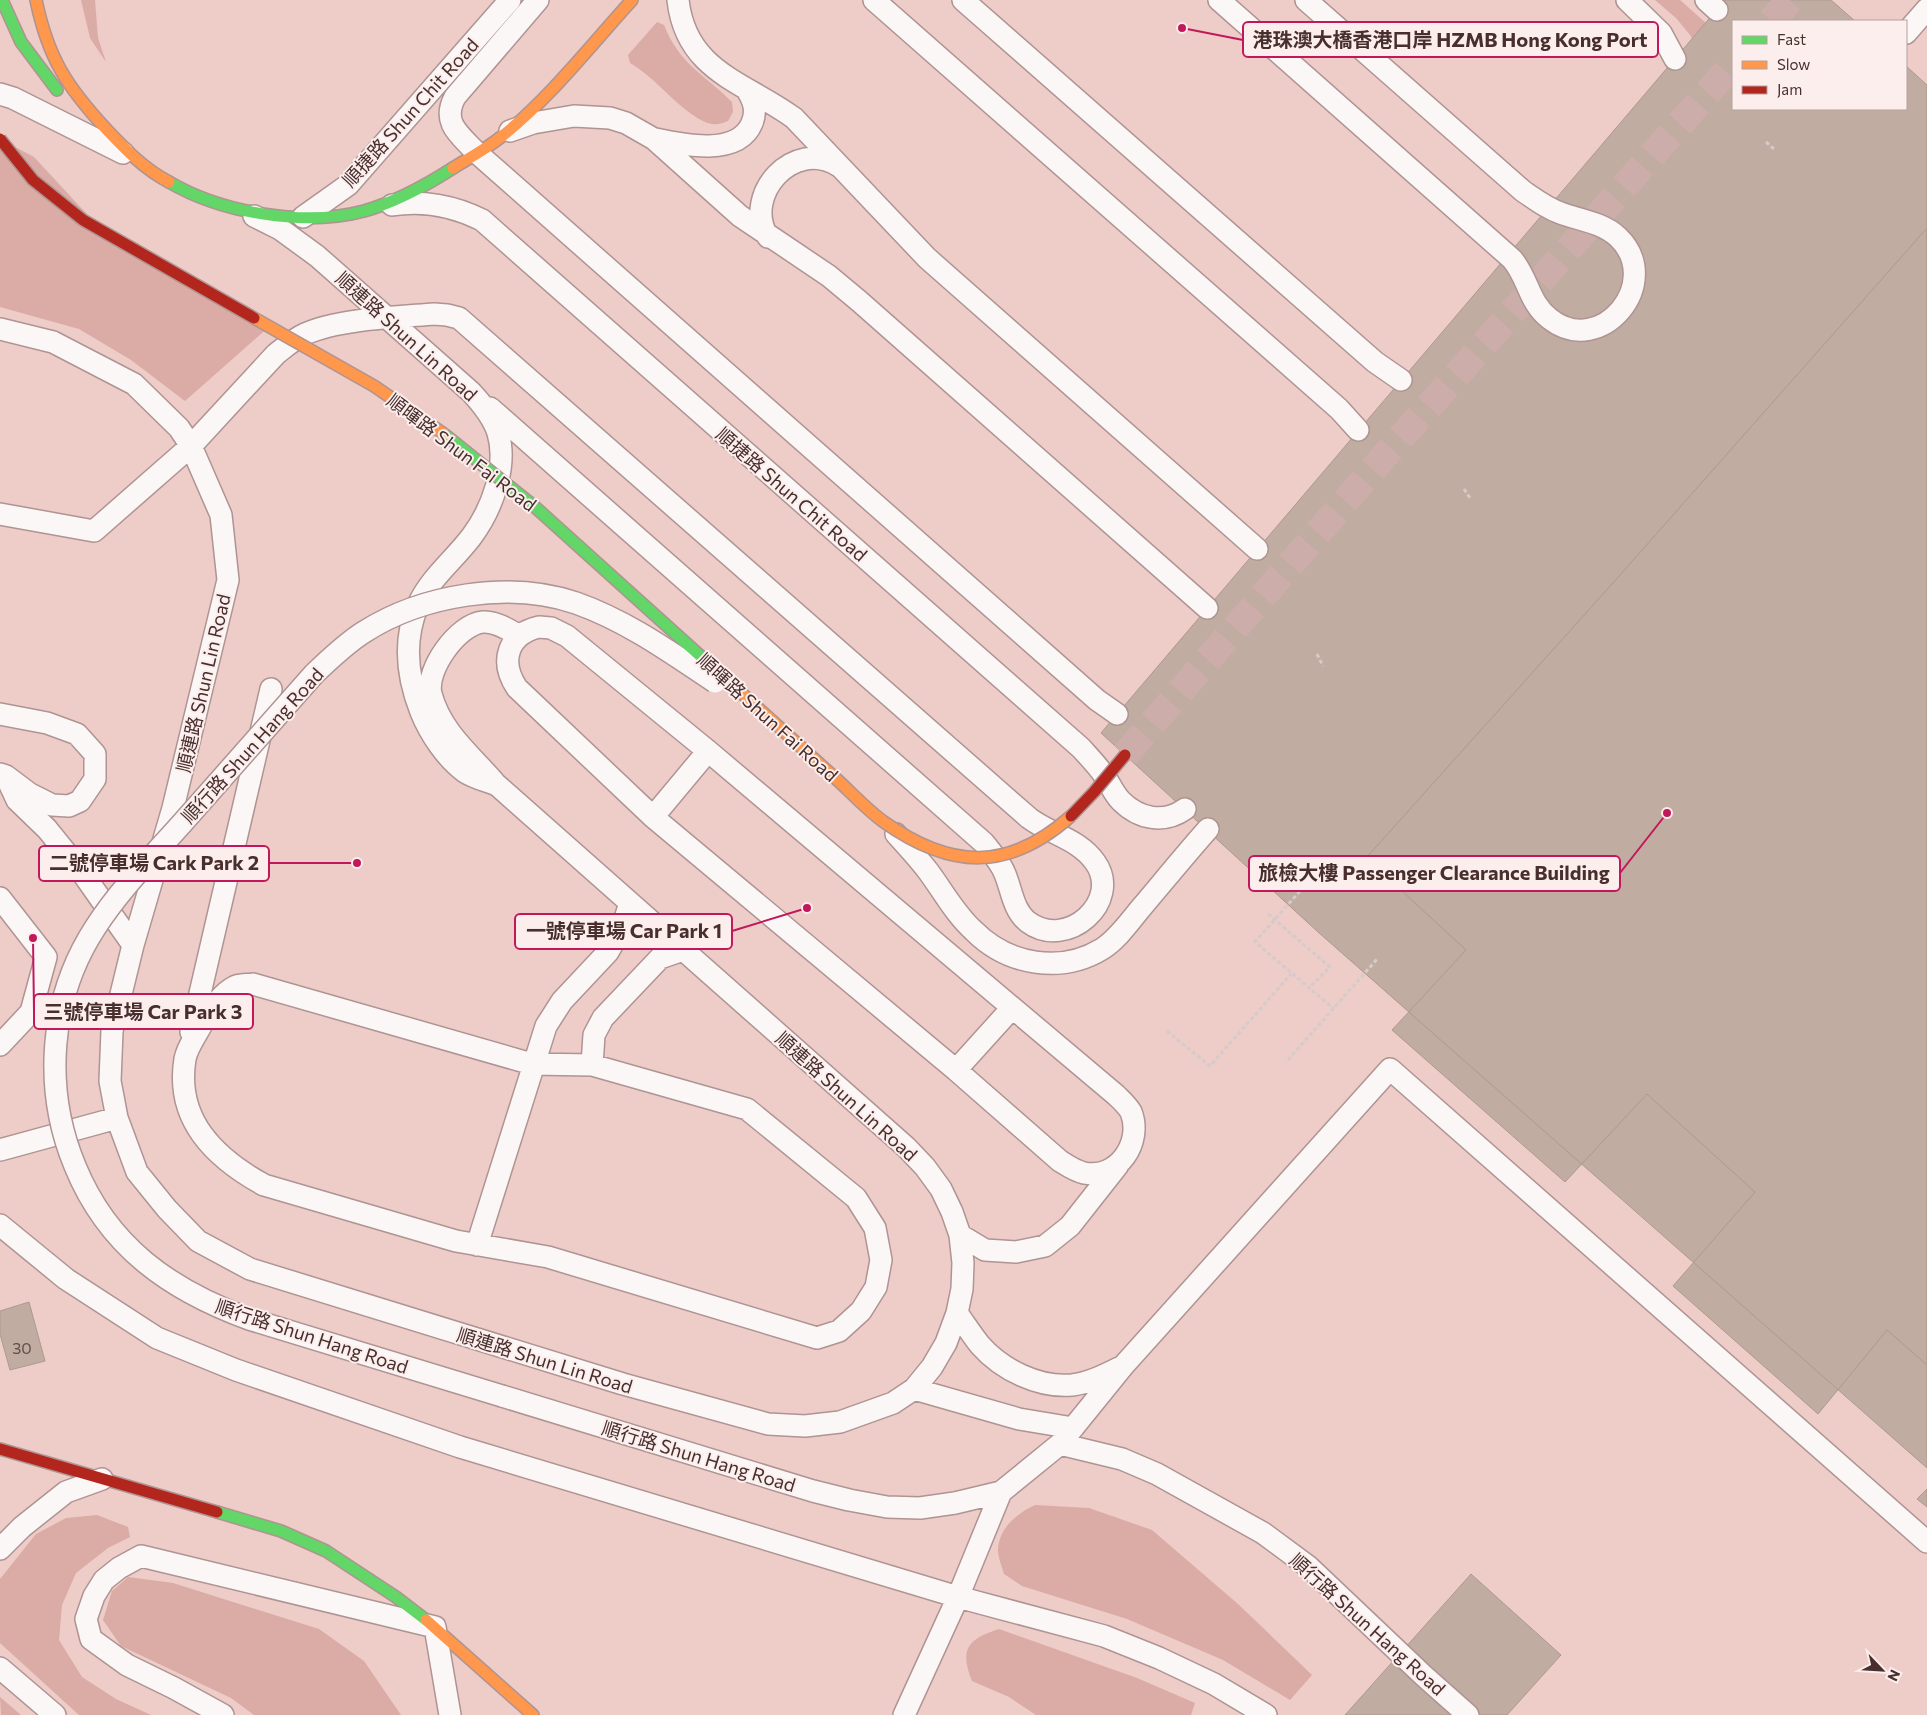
<svg xmlns="http://www.w3.org/2000/svg" width="1927" height="1715" font-family="Commissioner,'Noto Sans TC',sans-serif">
  <style>
    .green { fill: #dbaba6 }
    .building { fill: #c0aca1; stroke: #ad998e }
    .lines { fill: none; stroke-linecap: round; stroke-linejoin: round }
    .secondary-tunnel { stroke: #cdada9; stroke-width: 28; stroke-dasharray: 28 14; stroke-linecap: butt }
    .lane-casing { stroke: #ae9492; stroke-width: 24 }
    .fast-casing { stroke: #ae9492; stroke-width: 14 }
    .slow-casing { stroke: #ae9492; stroke-width: 14 }
    .jam-casing { stroke: #ae9492; stroke-width: 14 }
    .path { stroke: #d5cbca; stroke-width: 3; stroke-dasharray: 4 2.5; stroke-linecap: butt }
    .lane { stroke: #fcf7f7; stroke-width: 21 }
    .fast { stroke: #63d668; stroke-width: 11 }
    .slow { stroke: #ff974d; stroke-width: 11 }
    .jam { stroke: #b3261e; stroke-width: 11 }
    .lane-bridge-casing { stroke: #ae9492; stroke-width: 24; stroke-linecap: butt }
    .fast-bridge-casing { stroke: #ae9492; stroke-width: 14; stroke-linecap: butt }
    .slow-bridge-casing { stroke: #ae9492; stroke-width: 14; stroke-linecap: butt }
    .jam-bridge-casing { stroke: #ae9492; stroke-width: 14; stroke-linecap: butt }
    .path-bridge { stroke: #d5cbca; stroke-width: 3; stroke-dasharray: 4 2.5; stroke-linecap: butt }
    .lane-bridge { stroke: #fcf7f7; stroke-width: 21 }
    .fast-bridge { stroke: #63d668; stroke-width: 11 }
    .slow-bridge { stroke: #ff974d; stroke-width: 11 }
    .jam-bridge { stroke: #b3261e; stroke-width: 11 }
    .labels { text-anchor: middle; dominant-baseline: central; stroke-width: 4; stroke-linejoin: round; paint-order: stroke }
    .number-label { font-size: 16px; fill: #664e4a }
    .street-label { font-size: 19px; fill: #482f2d; stroke: #fbeeed }
    .leader { fill: none; stroke: #c2185b; stroke-width: 2 }
    .callout-dot { fill: #c2185b; stroke: #fbeeed; stroke-width: 2 }
    .callout { fill: #fbeeed; stroke: #c2185b; stroke-width: 2 }
    .callout-label { font-size: 20px; text-anchor: middle; font-weight: bold; fill: #482f2d }
  </style>
  <rect width="100%" height="100%" fill="#eeccc8"/>
  <path class="green" d="M81,0H95L98,38L106,62L90,38Z
    M1655,0H1680L1733,47V109H1762L1759,116L1744,131L1690,35L1676,18Z
    M657,22L664,25C680,65 704,74 732,102L733,112L728,121C723,123 718,125 712,124C686,119 656,77 630,63L628,55Z
    M0,139L34,157L96,224L270,326L185,401L131,360L79,329L0,307Z
    M1035,1505L1089,1508L1152,1530L1238,1604L1312,1675L1290,1700L1223,1660L1127,1619L1022,1586L1004,1574C1002,1567 998,1557 998,1550C999,1528 1016,1514 1035,1505Z
    M97,1515L128,1527L130,1537L108,1548L76,1573L62,1605L59,1640L82,1677L116,1699L151,1715H79L0,1643V1579L36,1534L66,1518Z
    M128,1577L173,1583L319,1629L364,1661L401,1715H254L231,1698L121,1646L103,1620L112,1591Z
    M999,1629L1137,1678L1195,1703L1191,1715H1036L1009,1697L972,1681C959,1649 968,1639 999,1629Z
    M0,1697L21,1715H1Z"/>
  <path class="building" d="M1725,0H1831L1855,21H1733V109H1906V66L1927,85V1468L1318,932L1101,733Z
    M1927,228V1365L1887,1330L1818,1414L1673,1286L1755,1192L1647,1094L1565,1182L1392,1030L1466,950L1366,858L1612,584Z
    M29,1302L45,1361L10,1370L0,1334V1311Z
    M1927,1489V1507L1917,1499Z
    M1471,1574L1561,1655L1507,1715H1345Z"/>
  <g class="lines">
    <path class="secondary-tunnel" d="M1771,21L1790,0
      M1125,755L1382,459L1733,64"/>
    <defs>
      <path id="lane" d="M538,0L455,97C441,123 460,135 477,153L1097,700L1117,714
        M678,0C686,72 745,82 794,118L927,258L1257,549
        M874,0L1339,409L1358,430
        M963,0L1375,362L1401,380
        M1219,0L1512,259C1529,279 1528,302 1550,319C1601,359 1665,282 1618,237C1603,223 1581,220 1563,214C1548,209 1536,200 1523,191L1306,0
        M1627,0L1661,33L1675,59
        M1706,0L1717,10
        M1906,33L1927,9
        M0,94L13,98L123,153
        M510,131L533,123L574,116L610,118L626,123L654,139L740,216L829,276L859,301L1207,608
        M655,139C683,145 738,157 752,123C757,111 754,101 747,90
        M392,205C422,200 454,206 482,220L1081,748C1089,757 1097,765 1104,775C1110,784 1114,794 1121,801C1139,819 1164,824 1185,809
        M303,217L348,185L510,0
        M768,237C742,196 793,137 839,166
        M0,329L53,342L134,384L179,428L191,446L221,515L228,580L173,808L133,945L112,1031L110,1081L117,1118L137,1172L167,1209L198,1241L250,1269L623,1384L768,1424L805,1426L840,1422L893,1403L914,1389L932,1367L946,1343L957,1313L962,1289L963,1263L960,1235L952,1212L941,1189L925,1167L906,1147L497,785C487,781 474,778 465,772C446,758 430,734 421,712C407,677 403,640 418,605C430,578 455,559 472,536C492,509 508,466 498,433C493,417 482,404 471,392L317,256L280,229L254,216
        M0,514L94,531L191,446L276,354C285,347 294,339 305,334C338,319 397,317 434,314L447,315L459,318L1029,818C1050,834 1079,839 1095,862C1123,901 1067,951 1028,922C1013,910 1012,891 1005,874C1001,863 992,853 984,843L490,408
        M539,627L551,628L567,636L708,751L1116,1095C1121,1100 1127,1105 1131,1112C1143,1142 1118,1180 1084,1173C1075,1171 1068,1166 1060,1161L956,1070L653,817L517,688C499,661 508,634 539,627Z
        M0,714L47,723L77,734L95,754V779L80,801L69,806L52,805L30,794L6,776L0,774
        M495,783C471,755 441,732 431,694C425,670 458,624 483,622C494,621 510,630 519,636
        M10,785L17,800L47,829L81,871L133,945
        M653,817L708,751
        M896,834C907,846 918,858 928,871C943,891 955,914 974,931C1008,965 1061,974 1102,949C1118,939 1130,921 1141,908C1163,882 1185,855 1208,829
        M0,898L46,957L31,1012L0,1045
        M253,984L532,1064L592,1065L747,1109L856,1198L875,1228L881,1260L876,1287L861,1311L839,1331L817,1338L548,1257L456,1241L264,1185C215,1158 175,1120 185,1059C187,1047 197,1034 202,1024C209,1012 221,994 234,987C239,984 247,985 253,984Z
        M191,1032L271,689
        M592,1065L594,1035L603,1018L660,958L683,950
        M956,1070L1012,1008
        M0,1150L117,1118
        M0,1225L66,1279L157,1338L236,1370L460,1447L958,1597L1104,1636L1159,1658L1214,1684L1266,1715
        M960,1235L985,1250L1016,1252L1045,1246L1070,1226L1118,1165
        M477,1245L546,1026L562,1001L608,952L622,928L630,903
        M957,1313C965,1324 972,1335 980,1345C1002,1370 1039,1388 1072,1385C1089,1383 1105,1375 1119,1368
        M914,1389L1019,1419L1073,1428
        M502,1396L813,1491L849,1500L887,1507L920,1508L955,1503L1001,1492L1060,1444L1122,1459L1157,1474L1263,1533L1309,1567L1424,1676L1468,1715
        M1060,1444L1124,1365L1390,1069L1927,1542
        M0,1549L22,1527L66,1492L102,1479
        M0,1668L55,1715
        M223,1715L174,1688L127,1665L91,1639L86,1619L94,1596L104,1580L119,1568L141,1556L435,1627L450,1715
        M904,1715L958,1597L1001,1492"/>
      <path id="fast" d="M2,0L21,42L57,90
        M169,182C222,213 304,227 364,211C396,202 425,186 453,168
        M217,1512L281,1531L326,1551L396,1597L426,1620"/>
      <path id="slow" d="M36,0C48,58 67,87 107,130C126,150 144,169 169,182
        M453,168C469,158 486,149 501,137C549,99 591,45 632,0
        M426,1620L533,1715"/>
      <path id="jam" d="M0,1449L217,1512"/>
    </defs>
    <use href="#lane" class="lane-casing"/>
    <use href="#fast" class="fast-casing"/>
    <use href="#slow" class="slow-casing"/>
    <use href="#jam" class="jam-casing"/>
    <path class="path" d="M1766,142L1774,149
      M1464,489L1470,498
      M1317,654L1323,666
      M1268,914L1330,967L1308,989
      M1167,1031L1210,1066L1291,974
      M1288,1060L1378,958"/>
    <use href="#lane" class="lane"/>
    <use href="#fast" class="fast"/>
    <use href="#slow" class="slow"/>
    <use href="#jam" class="jam"/>
    <defs>
      <path id="lane-bridge" d="M502,1396L249,1319C170,1290 108,1247 75,1166C43,1089 49,999 95,928C120,889 154,855 185,820C228,771 271,723 314,674C330,659 345,644 364,632C422,595 510,580 576,603C627,621 670,652 715,682"/>
      <path id="fast-bridge" d="M444,434L535,507L737,689"/>
      <path id="slow-bridge" d="M254,318L374,386L444,434
        M737,689C769,718 801,747 833,776C850,791 866,809 884,822C952,870 1009,871 1071,816"/>
      <path id="jam-bridge" d="M0,139L33,180L83,220L254,318
        M1071,816L1094,792L1125,755"/>
    </defs>
    <use href="#lane-bridge" class="lane-bridge-casing"/>
    <use href="#fast-bridge" class="fast-bridge-casing"/>
    <use href="#slow-bridge" class="slow-bridge-casing"/>
    <use href="#jam-bridge" class="jam-bridge-casing"/>
    <path class="path-bridge" d="M1300,891L1255,942L1334,1009"/>
    <use href="#lane-bridge" class="lane-bridge"/>
    <use href="#fast-bridge" class="fast-bridge"/>
    <use href="#slow-bridge" class="slow-bridge"/>
    <use href="#jam-bridge" class="jam-bridge"/>
  </g>
  <g class="labels">
    <g class="number-label">
      <text x="22" y="1347">30</text>
    </g>
    <g class="street-label">
      <text transform="translate(410 112) rotate(-48)">順捷路 Shun Chit Road</text>
      <text transform="translate(407 336) rotate(42)">順連路 Shun Lin Road</text>
      <text transform="translate(462 452) rotate(37)">順暉路 Shun Fai Road</text>
      <text transform="translate(792 494) rotate(41)">順捷路 Shun Chit Road</text>
      <text transform="translate(203 683) rotate(-77)">順連路 Shun Lin Road</text>
      <text transform="translate(768 717) rotate(42)">順暉路 Shun Fai Road</text>
      <text transform="translate(252 745) rotate(-48)">順行路 Shun Hang Road</text>
      <text transform="translate(847 1096) rotate(42)">順連路 Shun Lin Road</text>
      <text transform="translate(312 1336) rotate(18)">順行路 Shun Hang Road</text>
      <text transform="translate(545 1360) rotate(17)">順連路 Shun Lin Road</text>
      <text transform="translate(699 1456) rotate(17)">順行路 Shun Hang Road</text>
      <text transform="translate(1368 1624) rotate(42)">順行路 Shun Hang Road</text>
    </g>
  </g>
  <path class="leader" d="M1182 28L1243 40M357 863L269 863M1667 813L1620 873M807 908L732 931M33 938L34 1012"/>
  <g class="callout-dot">
    <circle cx="1182" cy="28" r="5"/>
    <circle cx="357" cy="863" r="5"/>
    <circle cx="1667" cy="813" r="5"/>
    <circle cx="807" cy="908" r="5"/>
    <circle cx="33" cy="938" r="5"/>
  </g>
  <g class="callout">
    <rect x="1243" y="22" width="415" height="35" rx="5"/>
    <rect x="39" y="846" width="230" height="35" rx="5"/>
    <rect x="1249" y="856" width="371" height="35" rx="5"/>
    <rect x="515" y="914" width="217" height="35" rx="5"/>
    <rect x="34" y="994" width="219" height="35" rx="5"/>
  </g>
  <g class="callout-label">
    <text x="1450" y="47">港珠澳大橋香港口岸 HZMB Hong Kong Port</text>
    <text x="154" y="870">二號停車場 Cark Park 2</text>
    <text x="1434" y="880">旅檢大樓 Passenger Clearance Building</text>
    <text x="624" y="938">一號停車場 Car Park 1</text>
    <text x="143" y="1019">三號停車場 Car Park 3</text>
  </g>
  <rect x="1732" y="20" width="175" height="90" fill="#fbeeed" stroke="#b3a2a0"/>
  <rect x="1742" y="36" width="25" height="8" fill="#63d668" stroke="#b3a2a0"/>
  <text x="1777" y="45" font-size="15" fill="#482f2d">Fast</text>
  <rect x="1742" y="61" width="25" height="8" fill="#ff974d" stroke="#b3a2a0"/>
  <text x="1777" y="70" font-size="15" fill="#482f2d">Slow</text>
  <rect x="1742" y="86" width="25" height="8" fill="#b3261e" stroke="#b3a2a0"/>
  <text x="1777" y="95" font-size="15" fill="#482f2d">Jam</text>
  <g transform="translate(1882 1670) rotate(115)" stroke="#fbeeed" stroke-width="4" paint-order="stroke">
  <path d="M0-4L9 19L0 12L-9 19Z" fill="#482f2d"/>
  <text y="-8" font-size="14" font-weight="bold" text-anchor="middle" fill="#482f2d">N</text>
  </g>
</svg>
